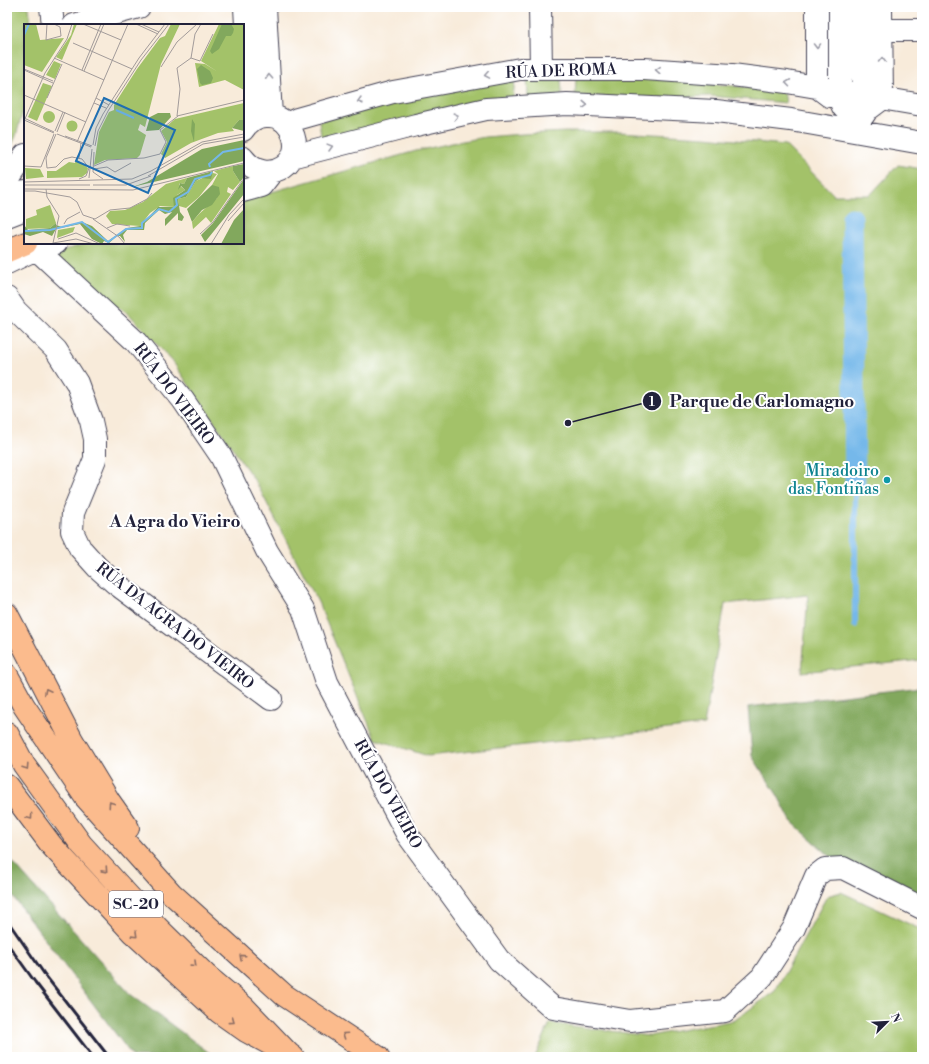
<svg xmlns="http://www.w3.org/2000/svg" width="929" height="1064" font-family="'Libre Bodoni',serif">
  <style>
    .green { fill: #a3c269; stroke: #627252 }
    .forest { fill: #82a85d; stroke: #52654c }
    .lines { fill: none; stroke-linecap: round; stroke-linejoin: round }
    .stream { stroke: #75b8ea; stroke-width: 6 }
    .canal { stroke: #75b8ea; stroke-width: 21 }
    .minor-casing { stroke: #424053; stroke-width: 24 }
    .highway-casing { stroke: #424053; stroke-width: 24 }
    .minor { stroke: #fff; stroke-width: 22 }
    .highway { stroke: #fbbb8d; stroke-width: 22 }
    .rail { stroke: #22223b; stroke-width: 3 }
    .oneway { stroke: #9c9ca7 }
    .oneway2 { stroke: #8e6e64 }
    .culture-dot { fill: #0f9aa8; stroke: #fff; stroke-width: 1.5 }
    .labels { text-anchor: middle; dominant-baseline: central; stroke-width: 4; stroke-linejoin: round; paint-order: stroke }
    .shield { fill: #fff; stroke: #646476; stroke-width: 1 }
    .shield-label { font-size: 15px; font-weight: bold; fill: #22223b }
    .street-label { font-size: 16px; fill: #22223b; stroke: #fff }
    .culture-label { font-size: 16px; fill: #0d838f; stroke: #fff; text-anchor: end }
    .neighbourhood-label { font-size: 17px; font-weight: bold; fill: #22223b; stroke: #fff }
    .inset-river { fill: none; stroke: #75b8ea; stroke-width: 2 }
    .inset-road { fill: none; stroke: #a29b9a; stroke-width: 1 }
    .view { fill: #1f6fb2; fill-opacity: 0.15; stroke: #1f6fb2; stroke-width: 2 }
    .inset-edge { fill: none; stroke: #22223b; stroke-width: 2 }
    .leader { fill: none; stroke: #22223b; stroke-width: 1.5 }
    .callout-dot { fill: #22223b; stroke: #fff; stroke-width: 1.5 }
    .mark-label { font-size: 12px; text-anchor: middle; font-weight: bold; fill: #fff }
    .callout-label { font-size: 17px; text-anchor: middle; font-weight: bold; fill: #22223b; stroke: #fff; stroke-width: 4; stroke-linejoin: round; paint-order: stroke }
  </style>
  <rect width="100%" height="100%" fill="#fff"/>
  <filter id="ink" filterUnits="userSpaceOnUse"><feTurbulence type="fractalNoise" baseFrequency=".025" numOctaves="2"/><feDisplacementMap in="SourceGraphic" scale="8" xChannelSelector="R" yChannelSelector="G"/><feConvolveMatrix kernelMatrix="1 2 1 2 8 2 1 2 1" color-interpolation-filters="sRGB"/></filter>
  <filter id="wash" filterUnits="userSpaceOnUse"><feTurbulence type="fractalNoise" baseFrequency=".012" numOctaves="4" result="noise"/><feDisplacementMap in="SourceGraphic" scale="16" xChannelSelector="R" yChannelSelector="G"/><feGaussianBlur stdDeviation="0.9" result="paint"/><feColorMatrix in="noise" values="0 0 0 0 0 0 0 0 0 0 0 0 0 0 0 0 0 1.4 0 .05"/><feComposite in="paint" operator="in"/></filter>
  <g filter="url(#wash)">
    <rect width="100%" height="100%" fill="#f8ebda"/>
    <path class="green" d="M7,7H29L31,25H25V104L16,136L7,156Z
      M561,76L562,96L528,98L527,77Z
      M576,77L653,78L784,91L786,103L710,96L673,98L575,96Z
      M515,79L513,99L322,143L319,121L437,90Z
      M566,132H619L705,137L785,145L834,195H870L898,165L922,169V660L802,672L808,595L725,604L704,725L428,756L375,739L318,602L257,484L173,362L129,314L51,260L50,254L89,243H243V200L416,151L452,143L485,137L523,134Z
      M841,892L922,930V1057H535L550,1023L649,1036L735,1020L775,991L827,896Z"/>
    <path class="forest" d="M922,687V900L832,858L791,821L778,796L752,756L748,707Z
      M7,856L130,994L215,1057H133L7,889Z"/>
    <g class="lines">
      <path class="stream" d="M855,484V625"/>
      <path class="canal" d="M852,218L855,484"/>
    </g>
  </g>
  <g filter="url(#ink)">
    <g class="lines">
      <defs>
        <path id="minor" d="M51,7L53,25
          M245,7L251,121
          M265,7L271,116
          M540,7L541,69
          M817,7V87L829,96
          M840,7V100L843,107L855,119L863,116L867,110L868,104V96L862,78L860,7
          M74,25L139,7
          M881,30H922
          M870,108L882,99L881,7
          M287,124L297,119L393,92L520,69H644L732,75L787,82L922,105
          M243,130C249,121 258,115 269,116C277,116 284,120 289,127C311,160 267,190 243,158
          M292,157L416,125L486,109L567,104L716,111L791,120L922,143
          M7,182L25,155
          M243,191L261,186L272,172
          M7,198L25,192
          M7,216L25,209
          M36,249L136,342L183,400L221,456L267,551L303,609L327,682L407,834L499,960L553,1008L630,1021L725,1011L762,977L794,928L816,876L825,869L843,868L922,908
          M7,263L36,249L56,243
          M7,298L16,311L56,350L77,383L91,421L95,439V459L73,513L72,531L80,548L97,567L115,583L271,699"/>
        <path id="highway" d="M7,251L26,243
          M7,614L72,740L109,801L128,828
          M7,675L24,706L86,798L172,894L284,995L378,1057
          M7,733L24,765L81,844L157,927L207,976L245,1008L289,1054L293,1057
          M7,786L52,846L133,933L219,1012L246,1031L272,1045"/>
      </defs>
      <use href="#minor" class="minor-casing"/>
      <use href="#highway" class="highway-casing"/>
      <use href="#minor" class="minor"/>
      <use href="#highway" class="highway"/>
      <path class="rail" d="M7,920L45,975L109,1057
        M7,943L35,982L93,1057"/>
    </g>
    <defs><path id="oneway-chevron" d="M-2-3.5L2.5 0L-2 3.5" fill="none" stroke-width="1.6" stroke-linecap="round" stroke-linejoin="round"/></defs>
    <g class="oneway">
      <use href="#oneway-chevron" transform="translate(817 46) rotate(90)"/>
      <use href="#oneway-chevron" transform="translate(882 60) rotate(-90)"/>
      <use href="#oneway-chevron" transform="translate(658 70) rotate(-176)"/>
      <use href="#oneway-chevron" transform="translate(487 75) rotate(170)"/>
      <use href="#oneway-chevron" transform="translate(269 77) rotate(-93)"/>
      <use href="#oneway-chevron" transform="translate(788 83) rotate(-172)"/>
      <use href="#oneway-chevron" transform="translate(360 101) rotate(164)"/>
      <use href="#oneway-chevron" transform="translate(585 105) rotate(3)"/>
      <use href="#oneway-chevron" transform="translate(456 116) rotate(-13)"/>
      <use href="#oneway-chevron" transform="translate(330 147) rotate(-15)"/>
    </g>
    <g class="oneway2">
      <use href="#oneway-chevron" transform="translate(47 691) rotate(-117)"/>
      <use href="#oneway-chevron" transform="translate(26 767) rotate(57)"/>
      <use href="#oneway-chevron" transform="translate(111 804) rotate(-124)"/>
      <use href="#oneway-chevron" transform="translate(30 817) rotate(53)"/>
      <use href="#oneway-chevron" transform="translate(105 870) rotate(48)"/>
      <use href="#oneway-chevron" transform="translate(135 935) rotate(44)"/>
      <use href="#oneway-chevron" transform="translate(242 957) rotate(-138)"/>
      <use href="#oneway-chevron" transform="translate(194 964) rotate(44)"/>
      <use href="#oneway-chevron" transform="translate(232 1021) rotate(36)"/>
      <use href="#oneway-chevron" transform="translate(345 1035) rotate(-146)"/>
    </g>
  </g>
  <circle class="culture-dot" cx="887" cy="480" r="4"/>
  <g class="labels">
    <rect class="shield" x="109" y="891" width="54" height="26" rx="3"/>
    <g class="shield-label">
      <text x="136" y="904">SC-20</text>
    </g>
    <g class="street-label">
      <text transform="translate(561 71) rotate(-2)">RÚA DE ROMA</text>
      <text transform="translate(174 394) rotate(53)">RÚA DO VIEIRO</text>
      <text transform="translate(175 626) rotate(38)">RÚA DA AGRA DO VIEIRO</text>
      <text transform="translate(388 794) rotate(61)">RÚA DO VIEIRO</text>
    </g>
    <g class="culture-label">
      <text x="879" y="471">Miradoiro<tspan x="879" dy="18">das Fontiñas</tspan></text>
    </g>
    <g class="neighbourhood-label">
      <text x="175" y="522">A Agra do Vieiro</text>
    </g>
  </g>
  <g transform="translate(24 24)">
    <rect width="220" height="220" fill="#f8ebda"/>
    <path d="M0,0H12L16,16L40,14L18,48L0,41ZM50,0H53L38,36L32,33L47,11ZM147,0H156L137,40L121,103L116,100L114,106L122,111L116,131L113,134L81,136L70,141L75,108L85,88L90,86V81L113,45L136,14L141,12ZM195,0H220V66L201,56L175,63L171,39L181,40L194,48L177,37ZM30,37L37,40L31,55L22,51ZM19,59L28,62L13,97L4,93ZM220,79V96H215L208,104L210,107L194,109L167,119L141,134L137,130L143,118L137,107L151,95ZM19 93a6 6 0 1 1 12 0a6 6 0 1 1-12 0ZM42.5 102a5.5 5.5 0 1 1 11 0a5.5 5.5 0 1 1-11 0ZM52,135L64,144L63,149L58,153L23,154V147H32L45,138L51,139ZM209,142V147L216,158L209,166L204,163L203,168L207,170L187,199L182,193L169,205L168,198L175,190L193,174L188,161L194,150L190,147ZM1,144L16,145L20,153L2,155ZM189,149L193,150L175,173L162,184L155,182L154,175L162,173L172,157ZM163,154L160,160L156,159L155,161L161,166L153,171L150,183L136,182L126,189L116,202L88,200L82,192L86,187L101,186L119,178L142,160ZM26,181L32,199L26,204L2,205V195L13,191L12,186ZM51,203L49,208L33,214L34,206Z" fill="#a3c269"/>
    <path d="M198,0H207L210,5L209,9L207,12H202L195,25L188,30L186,27ZM177,41L186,47L189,54L187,59L178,61L176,59L173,45ZM134,89H146L147,93L135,106L122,107L126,93ZM168,95L171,100L170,118L167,107ZM215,96H220V107L208,104ZM220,116V137L108,163L123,158L178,125ZM220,140V153L216,158L209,147V142ZM189,147L187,155L177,154L172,157L162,173L154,175L156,188L160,193L158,197L154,196V189L141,202V195L148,188L141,190L135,186L121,199L120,206H103L99,211L101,218L96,212H93L85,219L80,217L78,220L68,215L56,200L32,205L28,212L19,208L6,212L0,210V201L4,206L26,204L32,199V201L38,203L58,198L68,202L84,217L103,204L116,202L134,183H150L149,174L161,166L157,162L154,166L156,159L160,160L163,154ZM220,155V170L181,218L177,211L189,199ZM188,161L195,163L196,170L188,181L178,186L168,198L163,185ZM220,185V220H197L210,196Z" fill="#82a85d"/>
    <path class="inset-river" d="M0,11L5,0M92,86L110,94M186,143L185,140L199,128L220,124M0,207L26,206L58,198L84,218L102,205L118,204V199L135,185L145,188L153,181L152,175L164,168L171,155L186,151L188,148"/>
    <path class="inset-road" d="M23,0L22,16L37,12L36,3L30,0M59,0L97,16M112,0L134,10M117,0L135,8M177,0L171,10L167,34L153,44L156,65L153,92L220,76M49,19L108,45M30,34L80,56M167,34L176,37L189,10M137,43L153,18L173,0M0,45L29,57M0,46L29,59M58,46L77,0M60,47L80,0M0,71L62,98M23,74L38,40M72,74L85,81M70,79L82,84M0,94L30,108M0,96L30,109M0,97L21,49L43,15L48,0M31,107L39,88M33,108L41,88M33,110L67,123M41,112L68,122M53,118L104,0M69,121L72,104L79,90L115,34L141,0M71,122L74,107L84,87L117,36L145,0M70,128L69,148L79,155M55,134L57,119M0,142L17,143M70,142L84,136L120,134L136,130L142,118L136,106L154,92M17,143L30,110M23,144L32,143L40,135L48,133L58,135L65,144M23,144L22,134L32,110M70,145L83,143L91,148L107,139M124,152L179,120L220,113M65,154L68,125M55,155L62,152L65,144M0,158L108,155L127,147L178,118L220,110M0,161H66M69,161H102L127,152M0,165L109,166L220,139M22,165L23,173L35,192L29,219M0,167H11L46,173L53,178L59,191L71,195L86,186L106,184L123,175L128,169M69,195L95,213L101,220M204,197L220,179M40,200L43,195L56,188M83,204L93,200L106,202M176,210L189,198L220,154M34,215L52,209L76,220M29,219L52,215L70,220M187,220L205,191L220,175"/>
    <path class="view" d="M80,74L151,106L124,169L52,137Z"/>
    <rect width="220" height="220" class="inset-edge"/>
  </g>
  <path class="leader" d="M568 423L652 401"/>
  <g class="callout-dot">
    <circle cx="568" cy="423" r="4"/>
    <circle cx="652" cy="401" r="10"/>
  </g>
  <g class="mark-label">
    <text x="652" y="406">1</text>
  </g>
  <g class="callout-label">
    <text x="762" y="407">Parque de Carlomagno</text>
  </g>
  <rect width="929" height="1064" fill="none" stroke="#fff" stroke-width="24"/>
  <g transform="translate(887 1022) rotate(66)" stroke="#ffffff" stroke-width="3" paint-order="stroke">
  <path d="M0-3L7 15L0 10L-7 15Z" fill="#22223b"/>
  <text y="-6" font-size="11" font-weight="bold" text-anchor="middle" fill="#22223b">N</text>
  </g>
</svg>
